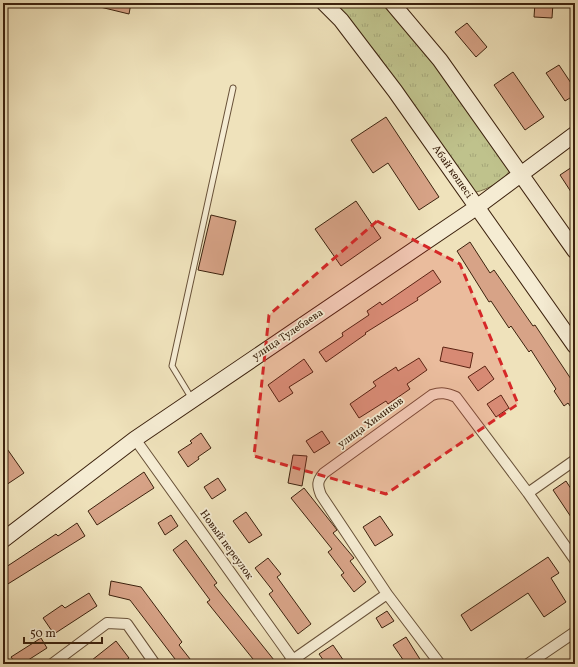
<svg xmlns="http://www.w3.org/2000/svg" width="578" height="667" font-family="Vollkorn,serif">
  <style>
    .grass { fill: url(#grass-tufts); stroke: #7e724d }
    .building { fill: #d7a387; stroke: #3c220e }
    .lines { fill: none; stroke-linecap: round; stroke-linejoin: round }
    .lane-casing { stroke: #695239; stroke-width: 7 }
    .street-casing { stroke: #695239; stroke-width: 12 }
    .secondary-casing { stroke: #3c220e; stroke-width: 17 }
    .lane { stroke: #f5ecd3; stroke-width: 5 }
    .street { stroke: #f5ecd3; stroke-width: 10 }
    .secondary { stroke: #f5ecd3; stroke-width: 15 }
    .marked { fill: #d62828; fill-opacity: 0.2; stroke: #d62828; stroke-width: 3; stroke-dasharray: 8 5; stroke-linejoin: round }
    .labels { text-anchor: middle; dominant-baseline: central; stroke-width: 3.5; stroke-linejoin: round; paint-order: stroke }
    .street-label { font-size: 11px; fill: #3c220e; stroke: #f5ecd3 }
  </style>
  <defs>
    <pattern id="grass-tufts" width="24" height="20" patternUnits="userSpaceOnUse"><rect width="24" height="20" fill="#bfc28c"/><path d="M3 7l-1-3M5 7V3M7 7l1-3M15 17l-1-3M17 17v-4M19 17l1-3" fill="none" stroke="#a5a678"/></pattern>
  </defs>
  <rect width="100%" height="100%" fill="#efe2bb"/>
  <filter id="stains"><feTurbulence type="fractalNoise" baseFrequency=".005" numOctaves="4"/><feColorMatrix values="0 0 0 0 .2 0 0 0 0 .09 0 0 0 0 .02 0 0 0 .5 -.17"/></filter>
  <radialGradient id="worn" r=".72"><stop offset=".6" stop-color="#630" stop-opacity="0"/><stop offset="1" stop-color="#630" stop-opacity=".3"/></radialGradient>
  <path class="grass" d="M335,3H384L449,77L510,170C504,180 487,190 476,192L468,184L378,55Z"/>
  <path class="building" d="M96,3H131L129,14L96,6Z
    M535,3H553L552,18L534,17Z
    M467,23L487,47L476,57L455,32Z
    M559,65L575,89V95L565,101L546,73Z
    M513,72L544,117L525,130L494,85Z
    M386,117L439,197L419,210L388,163L373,173L351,140Z
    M575,165V198L560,175Z
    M356,201L381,238L341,266L315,229Z
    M211,215L236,221L223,275L198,270Z
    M470,242L490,273L494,270L533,326L535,325L575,385V413L568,403L564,406L554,391L556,389L531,350L529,352L511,326L509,328L491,301L489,302L457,251Z
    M433,270L441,282L417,298L418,300L365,333L366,334L326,362L319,352L343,336L342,333L369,315L367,311L380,302L382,305Z
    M443,347L473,353L470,368L440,361Z
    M419,358L427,370L407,384L410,389L388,404L386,401L359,418L350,404L376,386L373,382L396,367L398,371Z
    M304,359L313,372L289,387L293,393L279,402L268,385Z
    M485,366L494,379L478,391L468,377Z
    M501,395L509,408L496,417L487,404Z
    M322,431L330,443L314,453L306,441Z
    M201,433L211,448L198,457L199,459L188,467L178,452L192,443L190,441Z
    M3,443L24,473L3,487Z
    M293,455L307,456L302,486L288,483Z
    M144,472L154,488L97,525L88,511Z
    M218,478L226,490L212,499L204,487Z
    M566,481L575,495V523L553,490Z
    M304,488L334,526L337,530L333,533L354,558L350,561L366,582L354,592L341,575L344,573L328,552L332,549L291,498Z
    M246,512L262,535L249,543L233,521Z
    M171,515L178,526L165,535L158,523Z
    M380,516L393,535L375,546L363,527Z
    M77,523L85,536L3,587V569L56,534L58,536Z
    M186,540L217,583L214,585L274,660L269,664H257L207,602L210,600L173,550Z
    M548,557L559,573L551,578L566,602L544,617L528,593L471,631L461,615Z
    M268,558L281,574L277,577L311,624L298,634L269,594L273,591L255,568Z
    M111,581L141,587L182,642L179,645L194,664H168L175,659L130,600L109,595Z
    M89,593L97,606L54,634L43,618L62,605L65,608Z
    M387,611L394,621L382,628L376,618Z
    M406,637L423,664H406L393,645Z
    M41,638L47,648L22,664H16L11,657Z
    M116,641L129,658L121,664H87Z
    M333,645L346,664H326L319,654Z"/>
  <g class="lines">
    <defs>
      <path id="lane" d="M192,399L172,366L233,88"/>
      <path id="street" d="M135,439L296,664
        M528,493L575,460
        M52,664L107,623L127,624L155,664
        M287,664L387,594
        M440,664L387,594L321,495C317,485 317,481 324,473L432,395C441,392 447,393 456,397L528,493L575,560
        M528,664L575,632"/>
      <path id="secondary" d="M324,3L341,20L395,91L575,346
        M392,3L440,60L575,251
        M3,540L135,439L477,207L575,134"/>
    </defs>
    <use href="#lane" class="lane-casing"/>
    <use href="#street" class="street-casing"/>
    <use href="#secondary" class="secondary-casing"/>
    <use href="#lane" class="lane"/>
    <use href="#street" class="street"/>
    <use href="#secondary" class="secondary"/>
  </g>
  <path class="marked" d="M377,221L460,264L518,404L386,494L254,456L269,315Z"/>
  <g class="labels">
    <g class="street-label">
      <text transform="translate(452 172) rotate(55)">Абай көшесі</text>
      <text transform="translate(288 335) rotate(-34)">улица Тулебаева</text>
      <text transform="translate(371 423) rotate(-36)">улица Химиков</text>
      <text transform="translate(226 545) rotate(54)">Новый переулок</text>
    </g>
  </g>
  <rect width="578" height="667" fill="none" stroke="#efe2bb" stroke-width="16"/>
  <rect x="4" y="4" width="570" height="659" fill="none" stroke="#3c220e" stroke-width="2"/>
  <rect x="8" y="8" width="562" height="651" fill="none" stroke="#3c220e"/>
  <path d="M24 637v6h78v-6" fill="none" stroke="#3c220e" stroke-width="2"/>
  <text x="30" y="637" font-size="12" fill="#3c220e" stroke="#f5ecd3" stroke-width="3" paint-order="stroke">50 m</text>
  <rect width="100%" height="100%" filter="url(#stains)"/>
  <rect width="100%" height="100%" fill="url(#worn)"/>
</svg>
